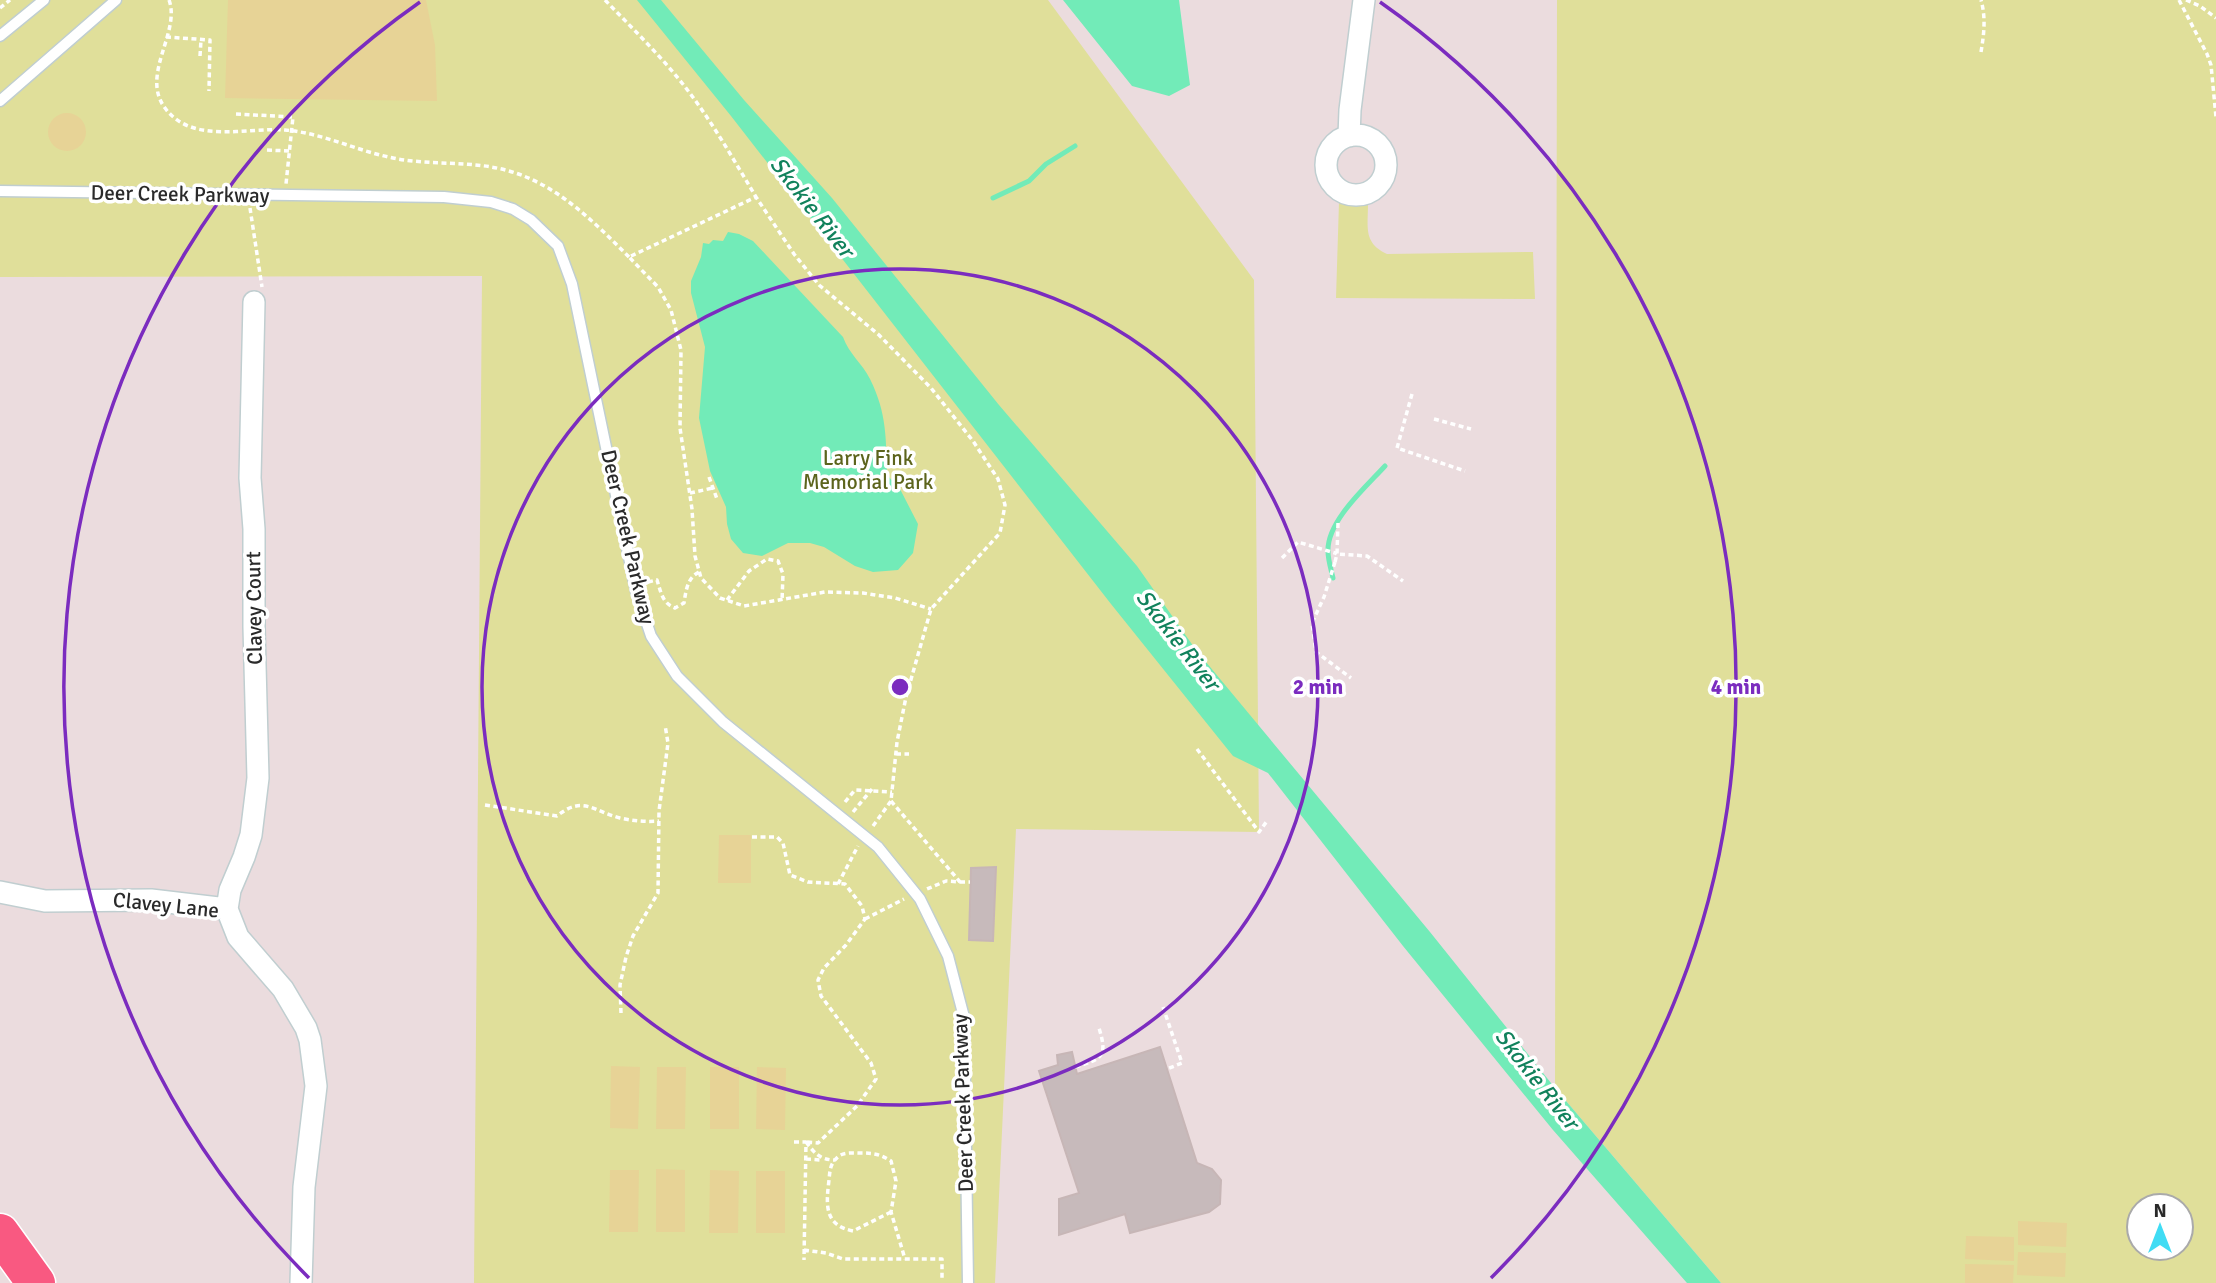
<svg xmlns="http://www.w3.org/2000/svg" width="2216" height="1283" font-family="Signika,sans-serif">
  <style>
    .green { fill: #e0df9a; fill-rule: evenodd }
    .pitch { fill: #e7d396 }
    .water { fill: #72ebb8 }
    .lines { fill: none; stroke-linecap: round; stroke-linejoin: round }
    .stream { stroke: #72ebb8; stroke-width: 5 }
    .building { fill: #c7babb; stroke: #c7b6b6; stroke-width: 2 }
    .service-casing { stroke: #c0ced0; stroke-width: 13 }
    .minor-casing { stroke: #c0ced0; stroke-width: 24 }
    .motorway-casing { stroke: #fff; stroke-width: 41 }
    .path { stroke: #fff; stroke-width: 3.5; stroke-dasharray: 5 3.5; stroke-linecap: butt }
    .service { stroke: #fff; stroke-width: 10 }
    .minor { stroke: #fff; stroke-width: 21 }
    .motorway { stroke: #f95981; stroke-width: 38 }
    .path-bridge { stroke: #fff; stroke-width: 3.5; stroke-dasharray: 5 3.5; stroke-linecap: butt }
    .ring { fill: none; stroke: #7b2cbf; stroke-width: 3.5 }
    .labels { text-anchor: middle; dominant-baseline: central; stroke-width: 7; stroke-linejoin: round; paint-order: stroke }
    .street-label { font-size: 21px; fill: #2a2a2a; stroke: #fff }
    .park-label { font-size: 21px; fill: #5c641c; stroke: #fff }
    .water-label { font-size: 23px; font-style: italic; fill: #11825c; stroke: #fff }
    .centre { fill: #7b2cbf; stroke: #fff; stroke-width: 3.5 }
    .ring-label { font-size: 21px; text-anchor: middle; font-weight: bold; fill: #7b2cbf; stroke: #fff; stroke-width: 7; stroke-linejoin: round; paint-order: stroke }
  </style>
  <rect width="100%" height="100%" fill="#ebdcde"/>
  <path class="green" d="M0,0H1048L1254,280L1259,832L1016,829L995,1283H474L482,276L0,277Z
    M1557,0H2216V1283H1721L1555,1088ZM2139,1206H2181V1248H2139Z
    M1339,202L1353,205L1368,204C1368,227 1363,243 1387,254L1533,252L1535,299L1336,298Z"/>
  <path class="pitch" d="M228,0H426L435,45L437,101L225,98Z
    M48 132a19 19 0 1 1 38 0a19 19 0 1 1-38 0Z
    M719,835H751V883H718Z
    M611,1066L640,1067L638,1129L610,1128Z
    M657,1067H686L685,1129H656Z
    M710,1067H739V1129H710Z
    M757,1067L786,1068L785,1130L756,1129Z
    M656,1169L685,1170V1232H656Z
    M610,1170H639L638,1232H609Z
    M710,1170L739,1171L738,1233H709Z
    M756,1171H785V1233H756Z
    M2018,1221L2067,1223L2066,1247L2018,1245Z
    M1966,1236L2014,1237V1261L1965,1259Z
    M2018,1252L2066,1253L2065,1277L2017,1275Z
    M1965,1264L2014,1265L2013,1283H1965Z"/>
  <path class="water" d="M637,0H661L744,100L832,198L999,405L1137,566L1196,650L1430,932L1555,1088L1721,1283H1687L1553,1130L1403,946L1268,773L1233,756L1111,604L731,116Z
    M1063,0H1179L1190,85L1169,96L1132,86Z
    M728,232L739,234L753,241L843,337C849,354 862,363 870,379C887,413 886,439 887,475L900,489L918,524L913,553L898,570L873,572L855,566L824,547L810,543H788L762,556L743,553L731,539L727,524L726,507L710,471L699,418L705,347L691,293V281L701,257L703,243L709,244L713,240L723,241Z"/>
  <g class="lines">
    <path class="stream" d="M993,198L1029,181L1046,164L1075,146
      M1333,578C1331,569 1328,560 1328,551C1327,521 1366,487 1385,466"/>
  </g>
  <path class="building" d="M996,867L993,941L969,940L971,868Z
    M1160,1047L1197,1163L1212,1169L1221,1180L1220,1204L1209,1212L1130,1233L1125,1214L1059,1235V1199L1079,1193L1039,1071L1058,1065L1057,1055L1072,1052L1077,1074Z"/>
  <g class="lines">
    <defs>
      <path id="service" d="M0,36L44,0
        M0,101L116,0
        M0,191L444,197L491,202L513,209L531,220L558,246L572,284L636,591L651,636L677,676L723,722L878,847L920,899L948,956L964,1017L968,1283"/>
      <path id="minor" d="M1326 165a30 30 0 1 1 60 0a30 30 0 1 1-60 0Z
        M1349,136L1350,110L1364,0
        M0,892L45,901L151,900L227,909L238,937L283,989L306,1028L310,1040L316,1086L304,1187L301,1283
        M227,909L230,890L244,857L251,835L258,778L254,627V529L250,478L254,302"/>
      <path id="motorway" d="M0,1233L36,1283"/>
    </defs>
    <use href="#service" class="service-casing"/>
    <use href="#minor" class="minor-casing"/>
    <use href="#motorway" class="motorway-casing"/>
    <path class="path" d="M169,0C181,32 140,75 165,108C192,145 248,127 285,130C323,133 357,151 393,158C432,166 471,160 509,171C558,185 594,222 629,257
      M605,0C634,30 664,59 689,92C714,125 735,162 756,197
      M2179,0L2207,54L2211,65L2216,117
      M2186,0L2200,6L2216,18
      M0,8L10,0
      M166,37L210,40L209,91
      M1981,52C1984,34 1986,18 1981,0
      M200,56L201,40
      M236,114L293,117L286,184
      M267,150L289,151
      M250,208L262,287
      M1412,394L1397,448L1465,471
      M1434,419L1471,429
      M709,477L717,499
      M690,493L713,488
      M1338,523L1337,554L1367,556L1403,581
      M1282,558L1298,542L1335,553
      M1335,562L1324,597L1312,623L1316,652L1351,678
      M648,582L657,580C661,592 662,603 675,608L684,603C686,591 687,578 699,572
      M727,600L749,571L767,559L778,561L783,574L782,601
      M1197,749L1259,832L1267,821
      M896,754H909
      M891,801L960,882L946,881L927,889
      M845,802L855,790L892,792
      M485,805L557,816C583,795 593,811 620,818C633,821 646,822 659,821
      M853,812L872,789
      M873,826L891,801L897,742L906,697L931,609L1000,533L1005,505L998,479L973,441L931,388L879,335L819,285L794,254L756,197L629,257L658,287L671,310L681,350L680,428L692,509L695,556L701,578L720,598L744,606L825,592L863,593L895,598L931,609
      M752,837H777L783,843L790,875L808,882L845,884L862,906L865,919L846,945L824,968L818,980L821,996L871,1063L876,1079L857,1106L818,1143L806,1142
      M960,882H970
      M838,884L858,846
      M865,919L904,899
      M1163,1007L1182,1063L1167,1069
      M621,1013L620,985L626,957L633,936L658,893L659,811L668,743L665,725
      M1075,1067C1102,1059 1108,1057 1099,1028
      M794,1142H806L804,1260
      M806,1142C815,1154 821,1160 835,1160
      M806,1159L821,1160
      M891,1212L853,1231C824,1225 826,1205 829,1180C830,1170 830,1163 839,1156C845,1152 853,1153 860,1153C873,1153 880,1154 891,1161L896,1181L891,1212L905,1259
      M804,1250L826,1253L843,1259H942V1278"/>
    <use href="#service" class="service"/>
    <use href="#minor" class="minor"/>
    <use href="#motorway" class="motorway"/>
    <path class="path-bridge" d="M1335,562L1337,554L1335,553"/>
  </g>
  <g class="ring">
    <circle cx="900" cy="687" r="418"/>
    <path d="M309 1278A836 836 0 0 1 420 2M1380 2A836 836 0 0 1 1491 1278"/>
  </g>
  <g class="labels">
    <g class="street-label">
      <text transform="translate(180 194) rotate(1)">Deer Creek Parkway</text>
      <text transform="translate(628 537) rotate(77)">Deer Creek Parkway</text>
      <text transform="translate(254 608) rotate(-91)">Clavey Court</text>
      <text transform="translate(166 905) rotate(6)">Clavey Lane</text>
      <text transform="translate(963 1103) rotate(-92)">Deer Creek Parkway</text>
    </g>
    <g class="park-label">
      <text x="868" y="458">Larry Fink<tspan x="868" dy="24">Memorial Park</tspan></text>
    </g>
    <g class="water-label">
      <text transform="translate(812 207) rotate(52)">Skokie River</text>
      <text transform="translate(1178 640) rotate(52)">Skokie River</text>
      <text transform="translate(1537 1079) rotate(52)">Skokie River</text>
    </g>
  </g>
  <circle cx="900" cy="687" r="10" class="centre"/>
  <g class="ring-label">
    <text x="1318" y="694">2 min</text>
    <text x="1736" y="694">4 min</text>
  </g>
  <g transform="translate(2160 1227)"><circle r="33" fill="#ffffff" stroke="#aaaaaa" stroke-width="2"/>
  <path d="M0-5L12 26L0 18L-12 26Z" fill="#40dcf4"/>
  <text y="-10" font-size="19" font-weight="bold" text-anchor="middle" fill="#2a2a2a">N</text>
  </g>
</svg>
